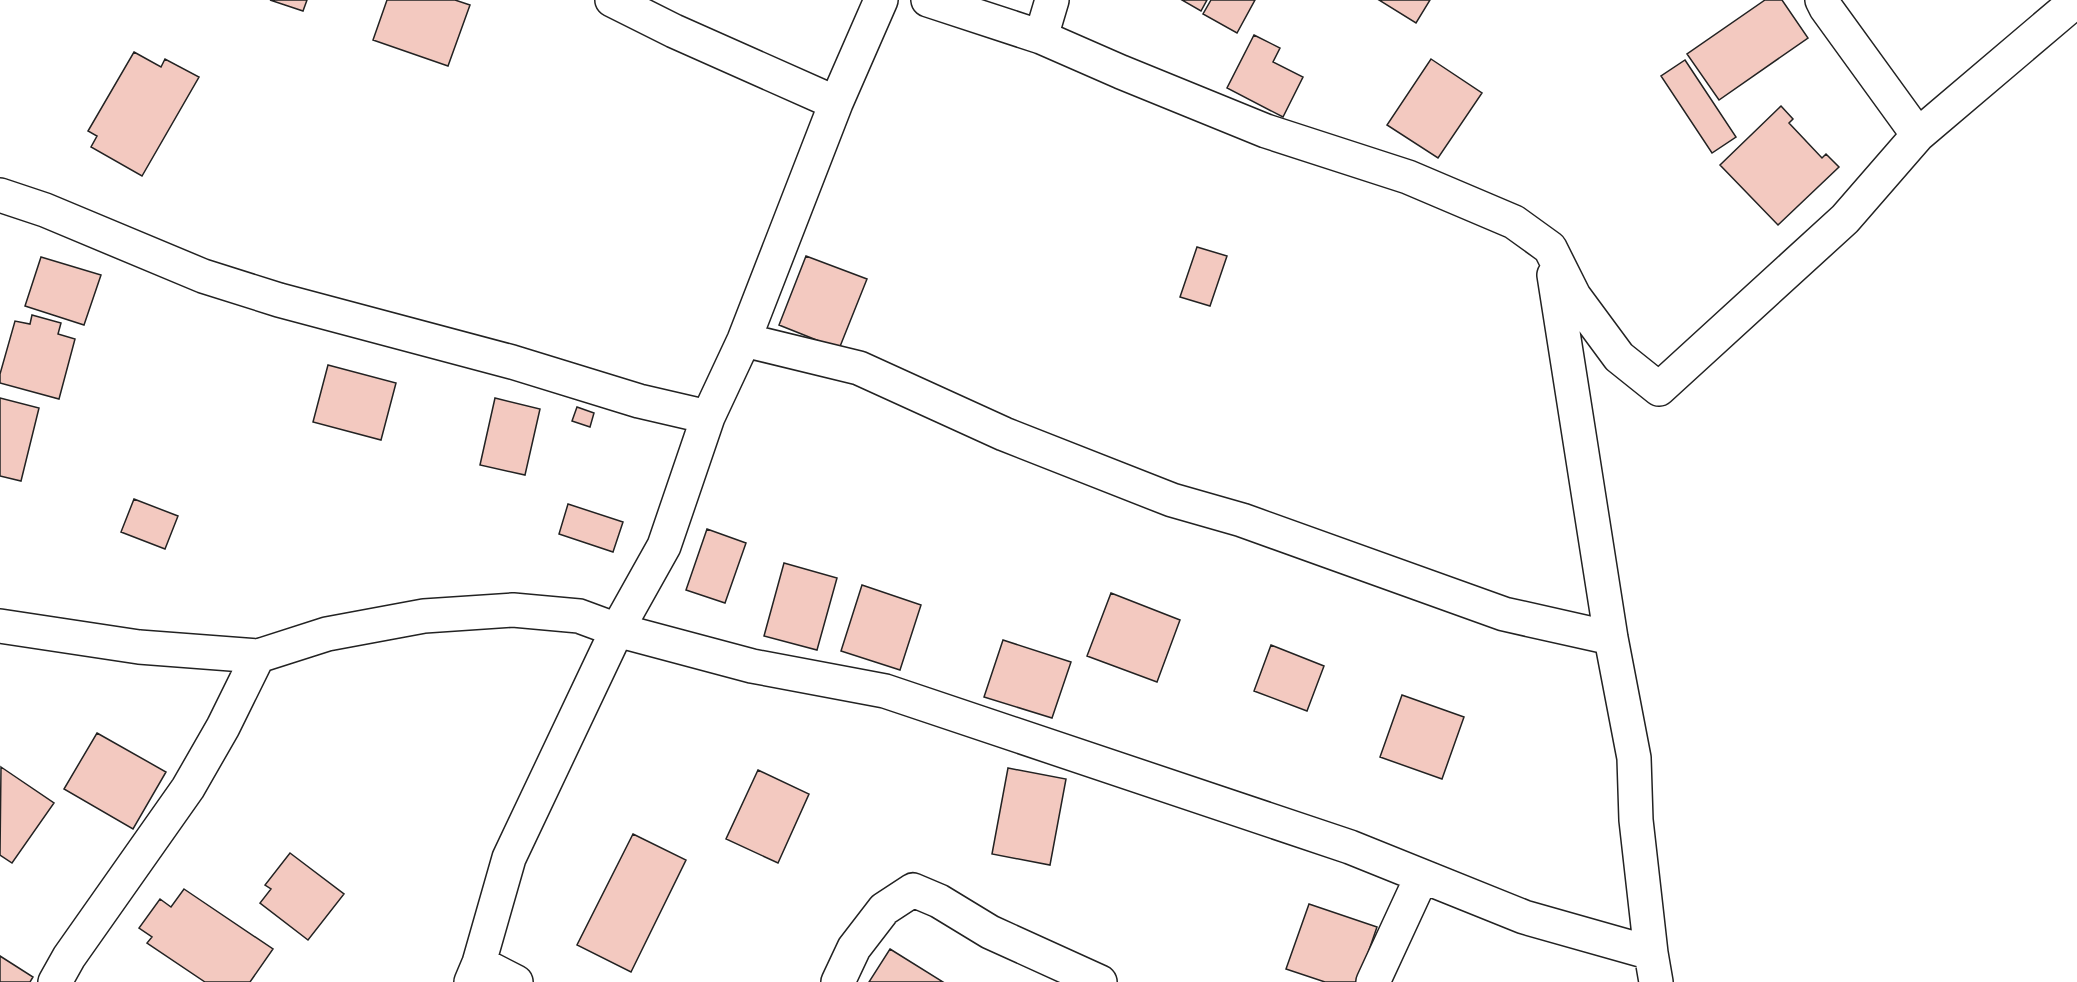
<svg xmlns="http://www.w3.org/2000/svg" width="2077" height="982" font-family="Lato,sans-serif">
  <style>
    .building { fill: #f3c9c0; stroke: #222; stroke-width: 1.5 }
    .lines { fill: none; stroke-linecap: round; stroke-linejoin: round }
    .minor-casing { stroke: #222; stroke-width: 36 }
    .minor { stroke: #fff; stroke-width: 33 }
  </style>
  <rect width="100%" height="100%" fill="#fff"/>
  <path class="building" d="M270,0H307L303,11Z
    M387,0H455L470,5L448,66L373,40Z
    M1182,0H1207L1201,11Z
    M1211,0H1255L1237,33L1203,14Z
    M1379,0H1430L1416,23Z
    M1765,0H1782L1808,38L1719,100L1687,54Z
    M1254,35L1280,48L1273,62L1303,77L1283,117L1227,88Z
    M134,52L161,67L165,59L199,77L142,176L91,147L97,136L88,131Z
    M1431,59L1482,93L1438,158L1387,125Z
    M1685,60L1736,137L1712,153L1661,76Z
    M1781,106L1793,119L1789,123L1822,158L1826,154L1839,167L1778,225L1720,165Z
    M1197,247L1227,256L1210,306L1180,297Z
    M806,256L867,279L839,349L779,325Z
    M41,257L101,275L84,325L25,306Z
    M32,315L61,323L58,334L75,339L59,399L0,383V374L15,321L30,324Z
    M328,365L396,383L381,440L313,422Z
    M0,398L39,408L21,481L0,476Z
    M495,398L540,409L525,475L480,465Z
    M577,407L594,413L590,427L572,421Z
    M134,499L178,516L165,549L121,532Z
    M568,504L623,522L613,552L559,534Z
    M707,529L746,543L725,603L686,590Z
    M784,563L837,578L817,650L764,636Z
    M862,585L921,605L900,670L841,651Z
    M1111,593L1180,620L1157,682L1087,656Z
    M1003,640L1071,662L1052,718L984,697Z
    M1271,645L1324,666L1307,711L1254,691Z
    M1402,695L1464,717L1442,779L1380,757Z
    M97,733L166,772L133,829L64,789Z
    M1,767L54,803L12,863L0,855Z
    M1008,768L1066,779L1050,865L992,854Z
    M758,770L809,794L778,863L726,839Z
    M633,834L686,860L631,972L577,945Z
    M290,853L344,894L308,940L260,903L271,889L265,885Z
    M184,889L273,949L250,982H205L147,943L152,937L139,928L160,899L171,907Z
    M1309,904L1377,927L1358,982H1325L1286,969Z
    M890,949L943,982H869Z
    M0,956L33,977L30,982H0Z"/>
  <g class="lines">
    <defs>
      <path id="minor" d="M612,0L674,31L836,103
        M928,0L1041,37L1121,72L1266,131L1408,177L1514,222L1550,248L1574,296L1619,357L1659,389L1845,219L1918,135L2077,0
        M1822,0L1826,8L1918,135
        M1041,37L1052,0
        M0,195L45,210L203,276L279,300L512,362L639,401L708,417
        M1554,275L1611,638L1634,758L1636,820L1651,953L1656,982
        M744,340L859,368L1004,434L1172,500L1242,520L1504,614L1611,638
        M0,626L139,647L258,656L327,634L424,616L513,610L579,616L617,630L752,666L885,691L1350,847L1524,917L1651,953
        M479,963L516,982
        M55,982L69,957L188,788L223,727L258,656
        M471,982L479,963L509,858L617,630L664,546L708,417L744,340L836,103L881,0
        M838,982L854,948L884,909L913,890L939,901L990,932L1100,982
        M1373,982L1422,876"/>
    </defs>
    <use href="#minor" class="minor-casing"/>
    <use href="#minor" class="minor"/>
  </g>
</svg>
